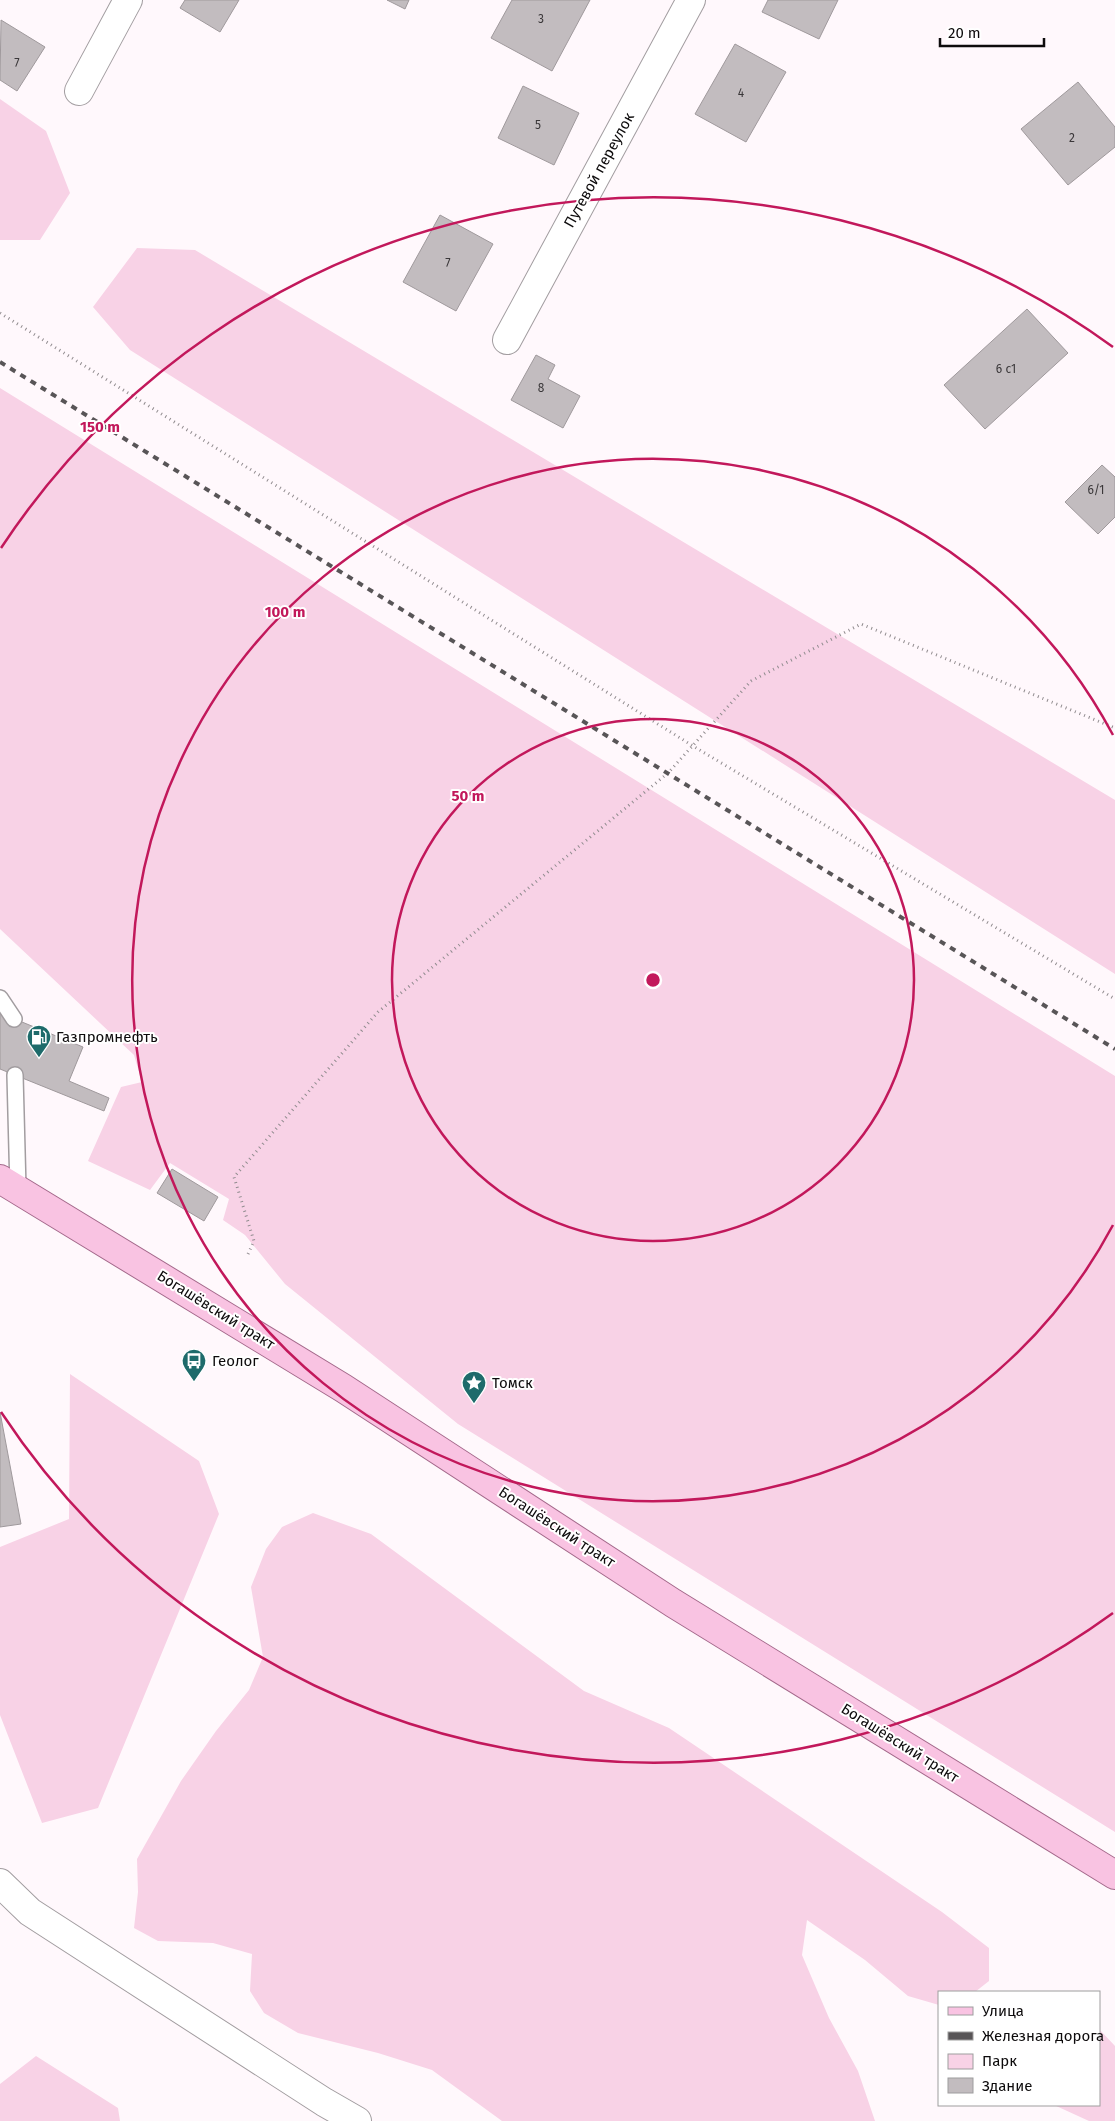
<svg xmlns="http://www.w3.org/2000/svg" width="1115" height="2121" font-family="'Fira Sans',sans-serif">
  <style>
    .green { fill: #f8d2e6 }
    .building { fill: #c2bcbf; stroke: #9f999c }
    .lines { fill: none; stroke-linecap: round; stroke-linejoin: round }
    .lane-casing { stroke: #a29da0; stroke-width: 18 }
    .street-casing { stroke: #a29da0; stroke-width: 30 }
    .primary-casing { stroke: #a4698b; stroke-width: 30 }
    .path { stroke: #918c8f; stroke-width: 3; stroke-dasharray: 1 4; stroke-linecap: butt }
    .lane { stroke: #fff; stroke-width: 15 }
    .street { stroke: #fff; stroke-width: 28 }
    .primary { stroke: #f9c3e2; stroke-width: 28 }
    .rail { stroke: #585557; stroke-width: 4; stroke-dasharray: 6 6; stroke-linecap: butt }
    .ring { fill: none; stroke: #c2185b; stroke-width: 2.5 }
    .labels { text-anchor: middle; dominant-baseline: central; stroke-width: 4; stroke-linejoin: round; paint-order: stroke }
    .number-label { font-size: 12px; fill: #3a3739 }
    .street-label { font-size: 15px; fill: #0d0b0c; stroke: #fff }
    .poi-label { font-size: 15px; fill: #0d0b0c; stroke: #fff; text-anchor: start }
    .centre { fill: #c2185b; stroke: #fff; stroke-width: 2.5 }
    .ring-label { font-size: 15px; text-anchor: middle; font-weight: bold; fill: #c2185b; stroke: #fff; stroke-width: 4; stroke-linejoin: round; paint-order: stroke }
  </style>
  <rect width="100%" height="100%" fill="#fff8fc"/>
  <path class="green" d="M0,99L46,131L70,193L40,240H0Z
    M137,248L195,250L1115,800V974L130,350L93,307Z
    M0,388L1115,1076V1832L458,1424L285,1284L245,1235L223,1220L229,1199L170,1163L150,1190L88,1161L121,1087L142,1082L134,1055L0,929Z
    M70,1374L199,1461L219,1514L98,1808L42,1823L0,1715V1547L69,1519Z
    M313,1513L371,1534L584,1691L669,1728L942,1912L989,1948V1981L975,1992H939V2005L908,1996L865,1960L807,1920L802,1955L829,2018L858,2071L875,2121H502L432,2070L378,2053L298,2033L264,2013L250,1991L252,1954L213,1943L158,1941L134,1928L138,1892L137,1859L181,1781L216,1731L249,1690L263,1657L251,1587L266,1549L282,1527Z
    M1099,2029L1115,2046V2121H1089L1054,2105H1099Z
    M36,2056L118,2108L120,2121H0V2084Z"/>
  <path class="building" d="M185,0H239L220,32L180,8Z
    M387,0H409L405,9Z
    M512,0H590L552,71L491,38Z
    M768,0H838L819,39L762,12Z
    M1,20L45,47L17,91L0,80Z
    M735,44L786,72L746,142L695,114Z
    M1078,82L1115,127V147L1068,185L1021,129Z
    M523,86L579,113L554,165L498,138Z
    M440,215L493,244L456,311L403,282Z
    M1027,309L1068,353L985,429L944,385Z
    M536,355L555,365L548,379L580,396L563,428L511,400Z
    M1102,465L1115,477V517L1098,534L1065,502Z
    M0,1013L83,1047L69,1081L109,1098L104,1111L0,1069Z
    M172,1169L218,1197L204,1221L157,1193Z
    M0,1412L21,1524L0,1527Z"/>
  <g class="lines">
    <defs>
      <path id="lane" d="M0,998L14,1019
        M15,1075L18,1189"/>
      <path id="street" d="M79,91L128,0
        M507,340L691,0
        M0,1883L30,1912L324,2102L357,2121"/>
      <path id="primary" d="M0,1179L343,1388L673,1603L1115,1875"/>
    </defs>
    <use href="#lane" class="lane-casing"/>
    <use href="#street" class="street-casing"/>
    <use href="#primary" class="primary-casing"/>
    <path class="path" d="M0,313L693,746L1115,999
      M248,1254L254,1241L234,1177L378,1012L668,773L751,681L861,624L1115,728"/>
    <use href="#lane" class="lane"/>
    <use href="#street" class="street"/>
    <use href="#primary" class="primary"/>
    <path class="rail" d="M0,362L1115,1049"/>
  </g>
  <g class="ring">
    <circle cx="653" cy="980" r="261"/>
    <path d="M1113 1225A521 521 0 1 1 1113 735"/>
    <path d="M1113 1613A782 782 0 0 1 1 1412M1 548A782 782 0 0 1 1113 347"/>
  </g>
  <defs>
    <symbol id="fuel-pin" viewBox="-11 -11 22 30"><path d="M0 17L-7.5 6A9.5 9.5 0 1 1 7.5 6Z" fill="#1e6b6b" stroke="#fff"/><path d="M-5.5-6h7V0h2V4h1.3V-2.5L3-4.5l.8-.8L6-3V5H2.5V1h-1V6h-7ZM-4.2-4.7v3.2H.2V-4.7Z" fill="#fff"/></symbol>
    <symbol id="bus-pin" viewBox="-11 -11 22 30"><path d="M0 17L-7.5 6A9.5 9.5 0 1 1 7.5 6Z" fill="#1e6b6b" stroke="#fff"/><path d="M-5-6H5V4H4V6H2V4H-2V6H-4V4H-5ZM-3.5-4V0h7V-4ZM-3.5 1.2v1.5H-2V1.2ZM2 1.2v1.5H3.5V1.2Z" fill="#fff"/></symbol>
    <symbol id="sight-pin" viewBox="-11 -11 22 30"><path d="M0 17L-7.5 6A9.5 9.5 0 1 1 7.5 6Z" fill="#1e6b6b" stroke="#fff"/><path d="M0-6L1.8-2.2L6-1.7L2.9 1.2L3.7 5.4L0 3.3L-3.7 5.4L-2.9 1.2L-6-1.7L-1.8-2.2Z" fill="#fff"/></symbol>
  </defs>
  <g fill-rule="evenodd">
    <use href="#fuel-pin" x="25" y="1023" width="28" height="38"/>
    <use href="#bus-pin" x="180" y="1347" width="28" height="38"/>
    <use href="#sight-pin" x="460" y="1369" width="28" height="38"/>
  </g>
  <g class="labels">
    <g class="number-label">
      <text x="541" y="19">3</text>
      <text x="17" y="63">7</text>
      <text x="741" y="93">4</text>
      <text x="538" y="125">5</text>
      <text x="1072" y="138">2</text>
      <text x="448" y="263">7</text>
      <text x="1006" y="369">6 с1</text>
      <text x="541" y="388">8</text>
      <text x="1096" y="490">6/1</text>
    </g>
    <g class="street-label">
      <text transform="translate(599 170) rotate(-61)">Путевой переулок</text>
      <text transform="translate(216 1310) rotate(32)">Богашёвский тракт</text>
      <text transform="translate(557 1527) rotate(33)">Богашёвский тракт</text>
      <text transform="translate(900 1743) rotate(32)">Богашёвский тракт</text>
    </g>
    <g class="poi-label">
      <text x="56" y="1037">Газпромнефть</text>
      <text x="212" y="1361">Геолог</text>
      <text x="492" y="1383">Томск</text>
    </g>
  </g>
  <circle cx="653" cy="980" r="8" class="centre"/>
  <g class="ring-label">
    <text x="100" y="432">150 m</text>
    <text x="285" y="617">100 m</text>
    <text x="468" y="801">50 m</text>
  </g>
  <rect x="938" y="1991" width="162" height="115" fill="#ffffff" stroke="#9e9d9e"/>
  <rect x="948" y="2007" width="25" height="8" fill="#f9c3e2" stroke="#9e9d9e"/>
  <text x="982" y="2016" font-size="15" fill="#0d0b0c">Улица</text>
  <rect x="948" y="2032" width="25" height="8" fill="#585557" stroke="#9e9d9e"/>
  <text x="982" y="2041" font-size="15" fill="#0d0b0c">Железная дорога</text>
  <rect x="948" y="2054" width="25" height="15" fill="#f8d2e6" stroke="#9e9d9e"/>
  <text x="982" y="2066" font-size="15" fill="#0d0b0c">Парк</text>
  <rect x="948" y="2078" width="25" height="15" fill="#c2bcbf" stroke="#9e9d9e"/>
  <text x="982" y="2091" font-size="15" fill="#0d0b0c">Здание</text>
  <path d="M940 38v8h104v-8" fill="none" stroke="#0d0b0c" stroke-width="2.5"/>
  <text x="948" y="38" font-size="15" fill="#0d0b0c" stroke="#ffffff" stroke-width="4" paint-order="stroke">20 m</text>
</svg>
